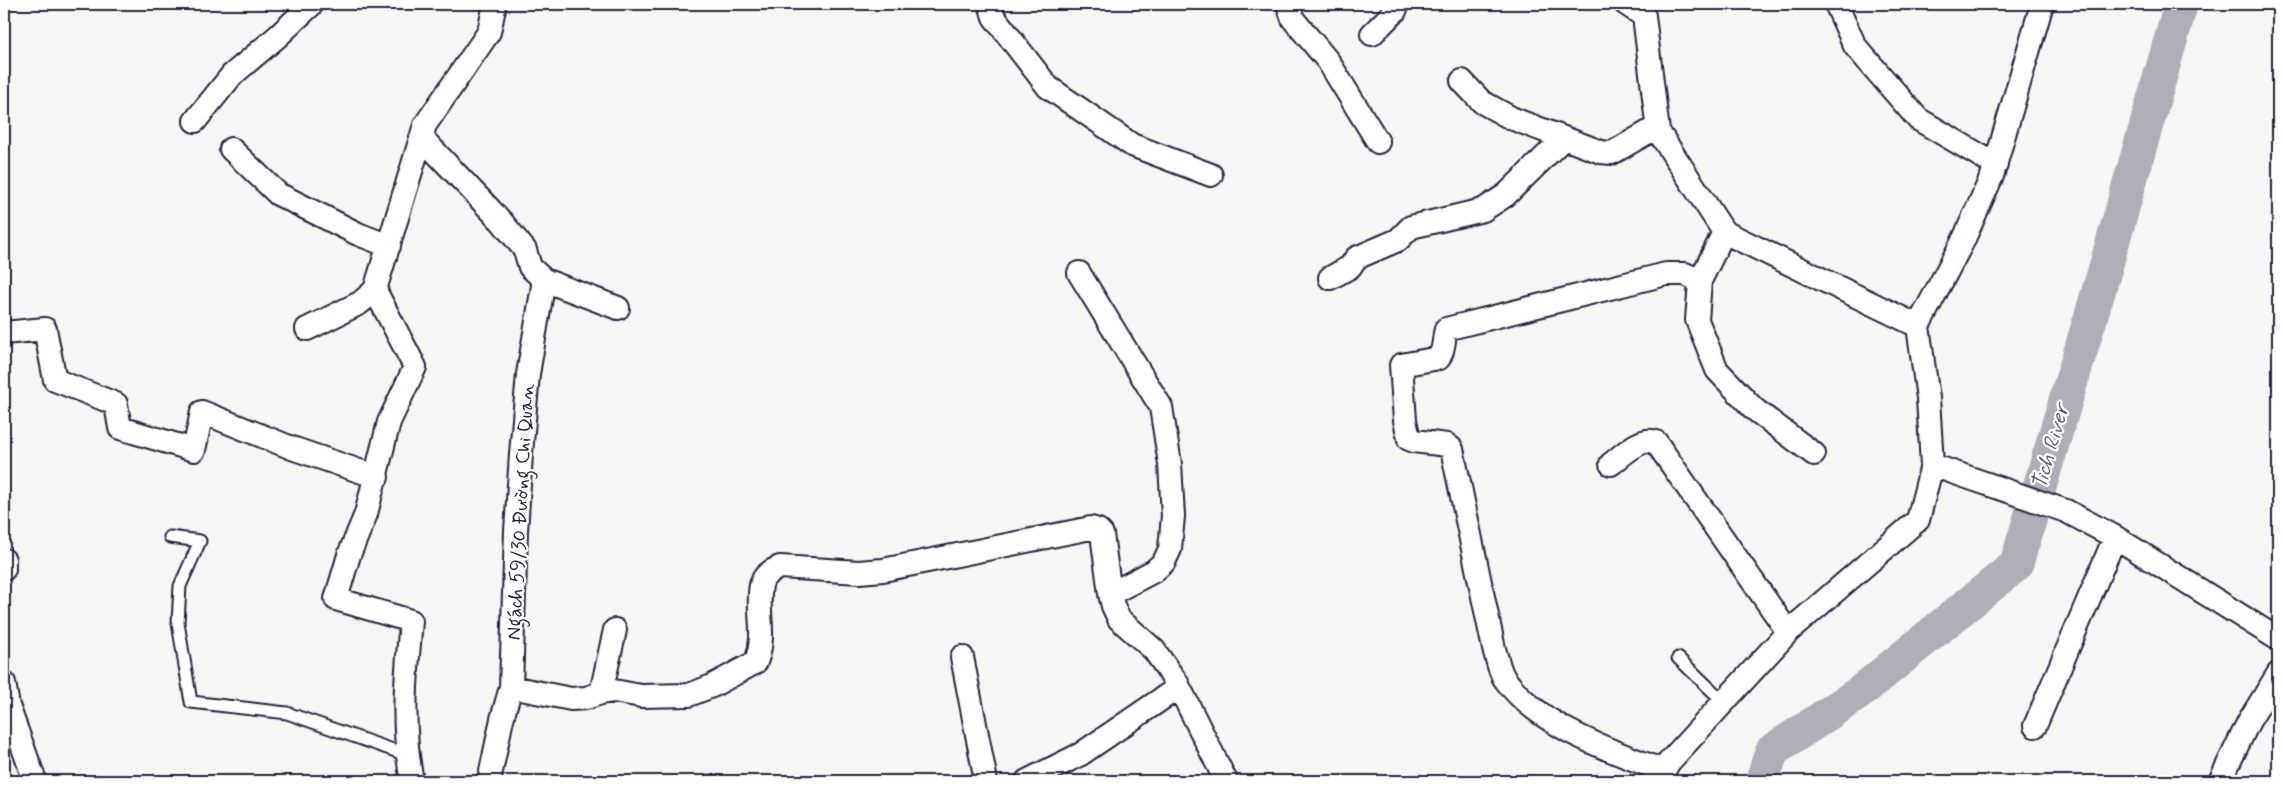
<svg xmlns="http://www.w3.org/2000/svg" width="2282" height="785" font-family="Mynerve,sans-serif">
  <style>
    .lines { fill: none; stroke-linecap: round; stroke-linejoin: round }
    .river { stroke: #aeaeb7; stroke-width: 34 }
    .service-casing { stroke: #22223b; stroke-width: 15 }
    .minor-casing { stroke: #22223b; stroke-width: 26 }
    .service { stroke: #fff; stroke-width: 11 }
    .minor { stroke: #fff; stroke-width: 22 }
    .labels { text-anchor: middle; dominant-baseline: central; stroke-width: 4.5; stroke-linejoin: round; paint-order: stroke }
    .street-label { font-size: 20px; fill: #22223b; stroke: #fff }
    .water-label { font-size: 21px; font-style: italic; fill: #5a5a6d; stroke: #fff }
  </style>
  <rect width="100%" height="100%" fill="#f6f6f7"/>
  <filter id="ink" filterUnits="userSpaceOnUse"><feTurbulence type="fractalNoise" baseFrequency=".02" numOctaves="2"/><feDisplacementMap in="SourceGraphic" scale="10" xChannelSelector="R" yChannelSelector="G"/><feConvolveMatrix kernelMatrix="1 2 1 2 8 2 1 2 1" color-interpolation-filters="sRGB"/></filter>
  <g filter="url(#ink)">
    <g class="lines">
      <path class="river" d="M1762,781L1772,751L1859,693L2016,565L2101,283L2181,4"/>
      <defs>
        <path id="service" d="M170,537L200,541L180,586L178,623L191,702L287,713L407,755
          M1678,658L1724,702"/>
        <path id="minor" d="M990,4L994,17L1048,87L1132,145L1211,175
          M1288,4L1293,19L1328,61L1378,142
          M1626,4L1644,16L1658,131L1724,232L1918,326
          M1836,4L1855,46L1918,119L1996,165
          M1372,34L1395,11L1398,4
          M1462,81L1482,102L1511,118L1601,152L1612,153L1657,127
          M195,121L232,75L278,36L312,4
          M422,138L502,222L525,250L530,267L544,280L618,308
          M231,149L278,194L358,234L389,246
          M1724,232L1700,281L1697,320L1717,370L1754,409L1814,454
          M1079,273L1161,407L1170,464L1173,516L1170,549L1164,562L1154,571L1110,594L1113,606L1119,619L1154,650L1177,683L1226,781
          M1330,278L1350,267L1356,258L1398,240L1411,227L1483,210L1506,195L1564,138
          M307,329L360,303L375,290
          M4,333L45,329L55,380L116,404L120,428L194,450L202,412L292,448L377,477
          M1611,464C1623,455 1641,436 1656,442L1788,632
          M1932,465L2066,511L2115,537L2278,639
          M4,560V569
          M962,657L986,781
          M4,683L8,706L35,781
          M511,687L571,699L586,698L601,693L614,691L641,696L689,695L712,686L756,662C767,633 756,613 761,585C763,575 771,571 780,567L859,572L883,570L1091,528L1098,530L1102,534L1110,594
          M601,693L615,630
          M2035,726L2115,537
          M1664,771C1609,750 1539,727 1504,678C1499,670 1497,658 1494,649L1452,449L1447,445L1414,441L1409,439L1405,420L1401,365L1439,358C1445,348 1443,340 1446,329L1666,274H1685L1700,281
          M412,781C401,726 406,676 411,621L336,599L349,555L366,514L389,422L415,367L375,290L425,125L489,32L495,4
          M489,781L502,719L511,687L516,531L521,454L528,374L544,280
          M1027,781L1081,754L1179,687
          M1658,781L1669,762L1788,632L1918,520L1932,465L1928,398L1918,326L1963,241L1992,176L2042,4
          M2220,781L2249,721L2278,674"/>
      </defs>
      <use href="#service" class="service-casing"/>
      <use href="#minor" class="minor-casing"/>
      <use href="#service" class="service"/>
      <use href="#minor" class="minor"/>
    </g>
  </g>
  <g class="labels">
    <g class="street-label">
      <text transform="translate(521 512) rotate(-87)">Ngách 59/30 Đường Chi Quan</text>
    </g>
    <g class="water-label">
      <text transform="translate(2051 447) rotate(-74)">Tich River</text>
    </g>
  </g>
  <rect width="2282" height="785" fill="none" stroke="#fff" stroke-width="20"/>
  <rect x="10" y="10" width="2262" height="765" fill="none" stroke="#22223b" stroke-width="2" filter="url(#ink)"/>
</svg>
